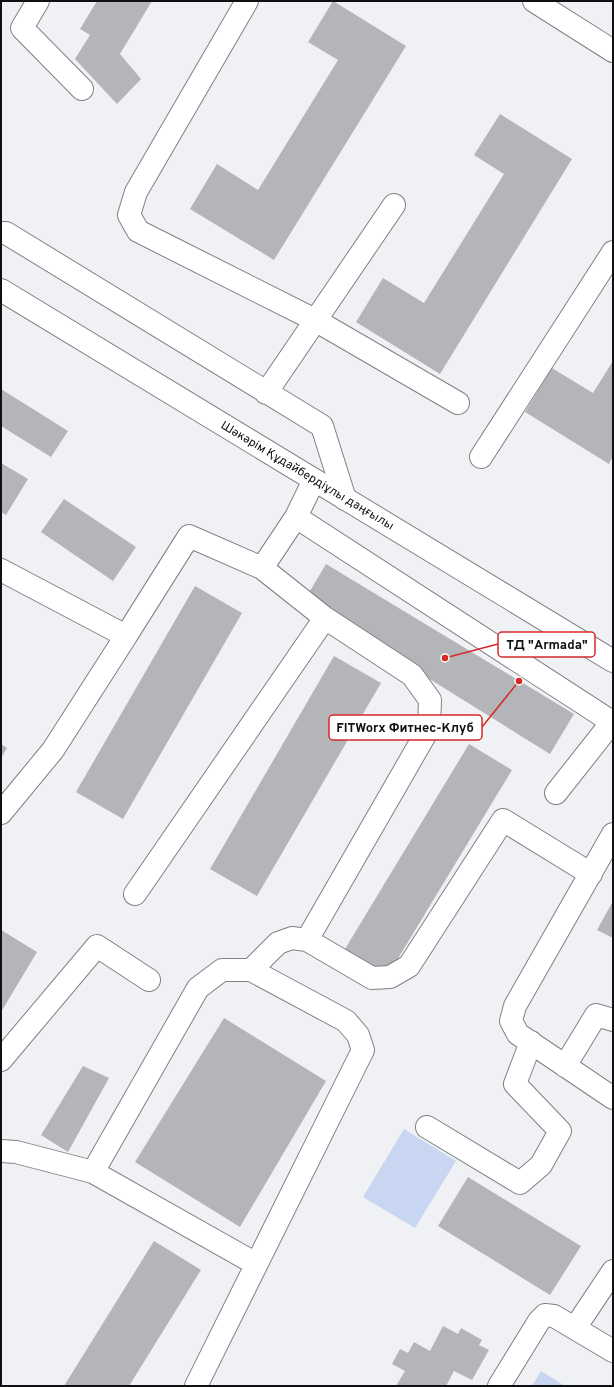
<svg xmlns="http://www.w3.org/2000/svg" width="614" height="1387" font-family="Overpass,sans-serif">
  <style>
    .green { fill: #c8d6f1 }
    .building { fill: #b4b5b8 }
    .lines { fill: none; stroke-linecap: round; stroke-linejoin: round }
    .minor-casing { stroke: #7f8083; stroke-width: 24 }
    .major-casing { stroke: #7f8083; stroke-width: 24 }
    .minor { stroke: #fff; stroke-width: 22 }
    .major { stroke: #fff; stroke-width: 22 }
    .labels { text-anchor: middle; dominant-baseline: central; stroke-width: 3; stroke-linejoin: round; paint-order: stroke }
    .street-label { font-size: 12px; fill: #0f1011; stroke: #fff }
    .leader { fill: none; stroke: #d62828; stroke-width: 1.5 }
    .callout-dot { fill: #d62828; stroke: #fff; stroke-width: 1.5 }
    .callout { fill: #fff; stroke: #d62828; stroke-width: 1.5 }
    .callout-label { font-size: 13px; text-anchor: middle; font-weight: bold; fill: #0f1011 }
  </style>
  <rect width="100%" height="100%" fill="#eff1f4"/>
  <path class="green" d="M404,1129L456,1161L415,1228L363,1197Z
    M541,1371L565,1386H532Z"/>
  <path class="building" d="M97,1H152L120,54L141,79L117,104L75,59L90,35L80,29Z
    M333,1L406,46L274,260L190,209L217,164L258,190L338,60L308,42Z
    M500,114L572,159L440,374L356,322L383,278L424,303L504,174L474,155Z
    M613,361V456L609,464L525,412L552,368L593,393Z
    M1,389L68,431L51,457L1,426Z
    M1,463L28,479L6,515L1,512Z
    M64,499L136,547L113,581L41,532Z
    M326,564L574,714L550,754L304,601Z
    M195,586L242,613L123,819L76,792Z
    M334,656L381,683L257,896L210,869Z
    M1,744L7,748L1,758Z
    M469,744L512,770L388,975L345,949Z
    M613,901V938L597,930Z
    M1,930L37,952L1,1012Z
    M224,1018L326,1081L240,1227L135,1162Z
    M83,1066L109,1078L68,1152L41,1135Z
    M468,1177L581,1246L550,1295L438,1226Z
    M154,1241L201,1270L129,1386H64Z
    M443,1326L458,1334L461,1328L482,1340L479,1345L489,1350L472,1380L454,1371L446,1386H396L405,1371L392,1364L400,1349L408,1353L414,1342L430,1351Z"/>
  <g class="lines">
    <defs>
      <path id="minor" d="M38,1L22,28L82,89
        M247,1L136,192L129,215L138,231L315,320L458,403
        M534,1L613,51
        M1,233H6L322,426L345,499
        M266,393L394,205
        M481,457L613,252
        M296,517L612,722L613,720
        M262,568L325,618L412,675L430,700L429,728L307,940
        M1,570L126,636L189,536L262,568L296,517L314,480
        M556,793L612,722
        M1,813L53,750L126,636
        M613,834L515,1006L511,1021L518,1034L613,1098
        M135,894L325,618
        M251,970L278,943L292,938L307,940L372,978L390,977L409,966L503,820L591,874
        M1,1060L97,946L149,980
        M565,1066L596,1015L613,1020
        M427,1127L520,1183L541,1165L560,1131L515,1084L531,1042
        M1,1151L16,1152L93,1172L256,1264
        M93,1172L198,988L222,970H251L346,1021L358,1035L363,1050L196,1386
        M575,1328L613,1271
        M499,1386L539,1321L545,1315L554,1316L613,1351"/>
      <path id="major" d="M1,290L613,661"/>
    </defs>
    <use href="#minor" class="minor-casing"/>
    <use href="#major" class="major-casing"/>
    <use href="#minor" class="minor"/>
    <use href="#major" class="major"/>
  </g>
  <g class="labels">
    <g class="street-label">
      <text transform="translate(307 476) rotate(31)">Шәкәрім Құдайбердіұлы даңғылы</text>
    </g>
  </g>
  <path class="leader" d="M445 658L498 644M519 681L482 727"/>
  <g class="callout-dot">
    <circle cx="445" cy="658" r="4"/>
    <circle cx="519" cy="681" r="4"/>
  </g>
  <g class="callout">
    <rect x="498" y="632" width="97" height="25" rx="4"/>
    <rect x="329" y="715" width="153" height="25" rx="4"/>
  </g>
  <g class="callout-label">
    <text x="547" y="649">ТД "Armada"</text>
    <text x="405" y="732">FITWorx Фитнес-Клуб</text>
  </g>
  <rect width="614" height="1387" fill="none" stroke="#0f1011" stroke-width="4"/>
</svg>
